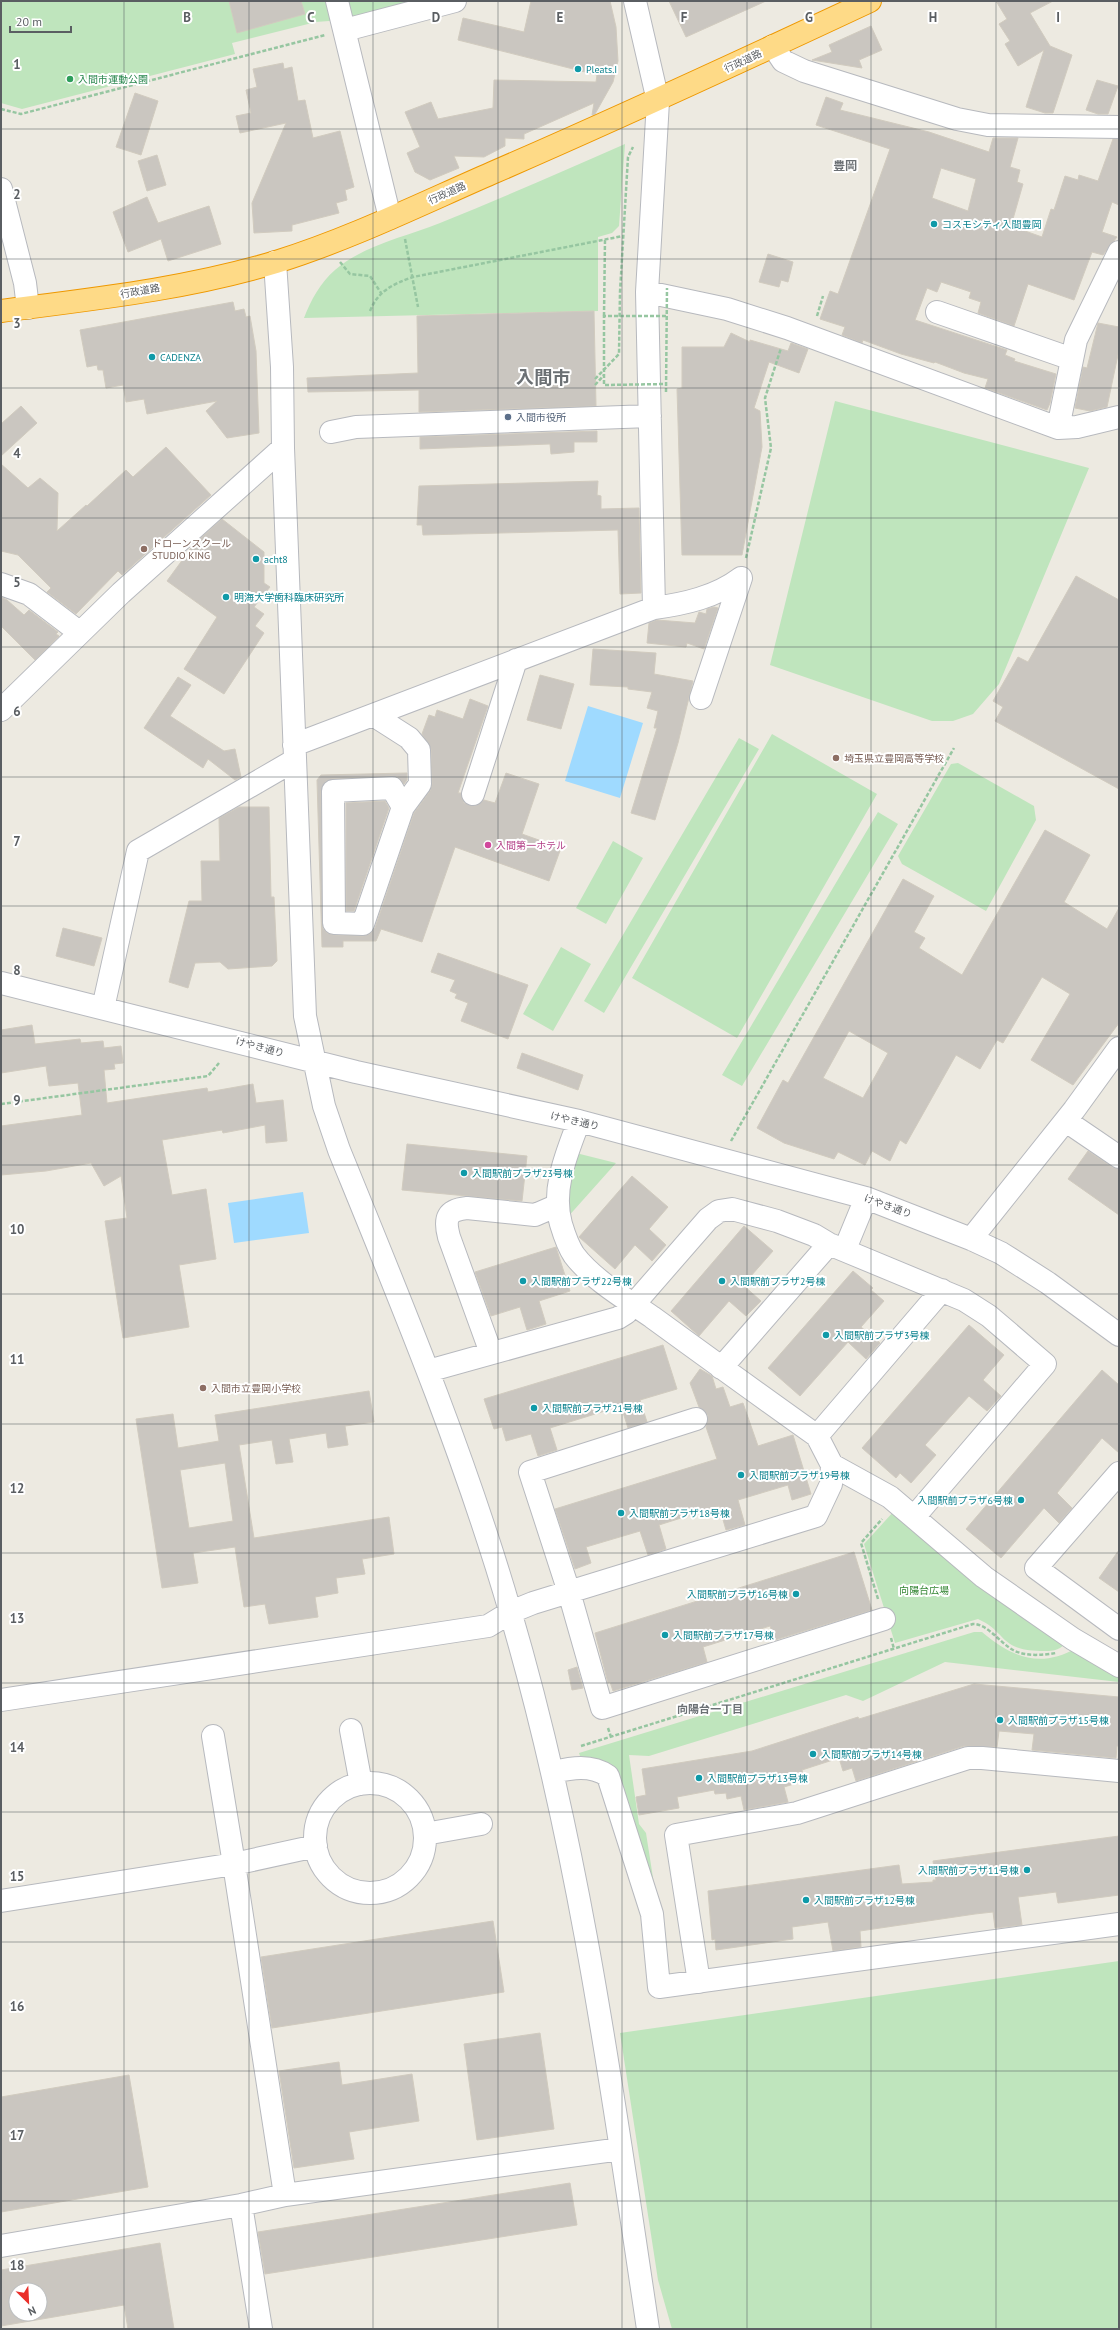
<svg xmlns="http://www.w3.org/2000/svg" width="1120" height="2330" font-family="'PT Sans','Noto Sans JP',sans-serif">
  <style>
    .green { fill: #bfe5bd }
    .water { fill: #9fdaff }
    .building { fill: #cac6c0; stroke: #d1cbbf; fill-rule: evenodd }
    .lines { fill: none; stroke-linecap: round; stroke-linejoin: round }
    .minor-casing { stroke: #b7b9be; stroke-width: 24 }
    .highway-casing { stroke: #ee9800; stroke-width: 24 }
    .path { stroke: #96c6a1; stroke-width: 2.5; stroke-dasharray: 4 2; stroke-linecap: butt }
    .minor { stroke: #fff; stroke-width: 22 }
    .highway { stroke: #feda87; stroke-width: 22 }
    .path-bridge { stroke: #96c6a1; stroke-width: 2.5; stroke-dasharray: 4 2; stroke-linecap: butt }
    .grid { fill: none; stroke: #5a5e62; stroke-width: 1; stroke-opacity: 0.55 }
    .culture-dot { fill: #0f9aa8; stroke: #fff; stroke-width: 1.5 }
    .leisure-dot { fill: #2e9e5b; stroke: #fff; stroke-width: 1.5 }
    .service-dot { fill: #5c6f8a; stroke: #fff; stroke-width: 1.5 }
    .education-dot { fill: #8d6e63; stroke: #fff; stroke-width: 1.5 }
    .hotel-dot { fill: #d1479c; stroke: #fff; stroke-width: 1.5 }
    .labels { text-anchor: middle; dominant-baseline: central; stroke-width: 4; stroke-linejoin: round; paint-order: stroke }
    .street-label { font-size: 10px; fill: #5a5e62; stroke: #fff }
    .culture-label { font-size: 10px; fill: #0d838f; stroke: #fff; text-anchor: start }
    .leisure-label { font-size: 10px; fill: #27864d; stroke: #fff; text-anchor: start }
    .service-label { font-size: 10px; fill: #4e5e75; stroke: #fff; text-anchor: start }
    .education-label { font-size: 10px; fill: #785e54; stroke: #fff; text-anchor: start }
    .hotel-label { font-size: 10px; fill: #b23c85; stroke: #fff; text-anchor: start }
    .park-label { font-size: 10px; fill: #348634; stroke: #fff }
    .neighbourhood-label { font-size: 11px; font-weight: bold; fill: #6b7074; stroke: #fff }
    .quarter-label { font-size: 12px; font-weight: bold; fill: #6b7074; stroke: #fff }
    .town-label { font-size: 18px; font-weight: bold; fill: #6b7074; stroke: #fff }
    .grid-label { font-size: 13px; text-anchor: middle; font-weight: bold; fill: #5a5e62; stroke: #fff; stroke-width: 4; stroke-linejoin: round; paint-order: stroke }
  </style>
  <rect width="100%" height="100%" fill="#edeae1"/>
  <path class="green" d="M1,1H430L368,18L316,22L232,43L235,54L22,109L1,103Z
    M625,144L619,226L612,233L598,237V311L304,318C311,300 320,283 335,270C364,245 405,237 440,223C502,198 564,171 625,144Z
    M835,401L1089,468L999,684L973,714L953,721H932L770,665Z
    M772,734L877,794L737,1038L632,978Z
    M739,738L759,749L604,1013L584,1001Z
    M958,763L1034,806L1036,820L986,911L902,864L898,856L951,764Z
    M878,812L898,824L742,1086L722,1075Z
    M613,841L643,858L606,924L576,908Z
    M561,947L591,964L553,1031L523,1014Z
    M572,1152L616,1163L566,1219Z
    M895,1510L1064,1645C1056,1652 1050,1651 1040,1651C999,1650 1007,1632 978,1619L895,1643L864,1544Z
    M974,1632H982C1012,1657 1039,1669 1077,1648L1119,1674V1682L945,1662L863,1701L846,1695L649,1756L629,1755L639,1824L646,1833L656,1897L599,1760L580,1756L579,1753Z
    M1119,1961V2329H672L658,2280L620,2033Z"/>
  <path class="water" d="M588,706L643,723L620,798L565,781Z
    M303,1192L309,1233L234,1243L228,1203Z"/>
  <path class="building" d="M229,1H301L305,14L237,33Z
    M531,1H610L616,27L618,61L613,82L595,114L592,115L594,103L524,134V139L505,138V146L484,157L454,156L459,168L430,180L415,172L407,153L420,147L405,112L431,102L438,119L493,108L494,80L596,82L597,75L458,40L463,18L524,32Z
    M669,1H766L686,37Z
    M996,1H1053L1030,13L1050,46L1072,55L1053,113H1045L1026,107L1044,50L1018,66L1005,44L1010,41L999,24L1007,19Z
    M871,26L882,50L859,60L862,68L812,60L832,52L829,45Z
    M283,63L284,69L292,67L298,101L305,100L313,138L340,131L354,187L345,190L347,200L336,203L339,213L292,225V231L254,233L252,203L286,123L240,133L236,116L251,113L246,90L257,87L253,69Z
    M1097,80L1118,86L1108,114H1098L1086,110Z
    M135,93L158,101L141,155L116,147Z
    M826,97L843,103L840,110L929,132L989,152L993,138H1018L1010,167L1020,170L1017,182L1023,184L1011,226L1042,237L1051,209L1054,210L1065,176L1078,180L1079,175L1098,181L1113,139H1119V205L1112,202L1102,232L1117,237L1103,255L1092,252L1074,300L1028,284L1014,326L978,313L981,302L969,298L971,292L941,282L937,292L927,288L915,320L1007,350L1005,355L1015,359L1014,361L1056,374L1050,403L1047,410L985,388L988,379L964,373L935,362L934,363L901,354L863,340L862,343L842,335L845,327L820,319L830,291L838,294L890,149L816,125ZM941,168L976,179L968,211L932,198Z
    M157,155L166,185L147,191L138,161Z
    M147,197L158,223L209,206L221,244L168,261L161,239L128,252L113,212Z
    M768,254L793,262L788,282L781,280L779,287L759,282Z
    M233,302L235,311L244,309L246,317L250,316L256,351L259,433L227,438L206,411L217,401L147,414L144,399L126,402L123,385L106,388L103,370H98L97,365L87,367L80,330Z
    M594,311L596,406L419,412V390L308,392L307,378L418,373L417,316Z
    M1098,323L1119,327V350L1107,407L1090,411L1075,408L1083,367L1087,368Z
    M731,333L750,342V340L788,351L791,343L808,349L799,373L769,362L754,408L760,411L762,447L742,555H682L677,389L682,388V347H724Z
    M21,406L37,423L1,456V424Z
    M597,431V442H574V452L551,454L550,444L420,449V437Z
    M166,447L211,495L122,575L118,571L76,614L47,592L51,588L18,555L1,551V464L28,488L40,478L58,493L57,531L86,505L87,506L126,470L133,477Z
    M598,481L597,495L601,496V509L639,508L641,593L620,594L618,530L423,535L422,525H417L419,486Z
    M222,519L264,552V583L270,587L254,607L264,614L255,626L264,633L224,694L184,669L217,617L167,581L194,544Z
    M1076,576L1119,600V789L995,721L1003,707L993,701L1018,657L1028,662Z
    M1,597L7,600L24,615L29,610L58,632L56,634L59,636L35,660L1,626Z
    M714,607L718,608L704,649L687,643L686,647L647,643L649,623L657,620L695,623L699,612L706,614L707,609Z
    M593,649L656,653L654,674L693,681L678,743L655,820L631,813L657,728H654L658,711L647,708L652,692L628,689V687L590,685Z
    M540,675L574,684L561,729L527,720Z
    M178,677L191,685L170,716L224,751L235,749L241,777L235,780L208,759L203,768L144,728Z
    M470,699L488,706L458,793H461L464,803L475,806L484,800L495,803L506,773L539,784L522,834L561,848L549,881L455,847L422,942L381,929L376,941H343V947H322L317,780L321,775L407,773V780L404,784L398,777L392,776L332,779L326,781L321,791L323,929L327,933L334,935L363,936L370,934L375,928L414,813L430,791L432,784L431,749L422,734L429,715L435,717L437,710L463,719Z
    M385,801L389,808L354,911H346V803Z
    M239,807H269L271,897H274L277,961L272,966L228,969L220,962L195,963L188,988L169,982L189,901H202L201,861H220L219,818Z
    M1045,830L1090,855L1064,902L1107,929L1119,908V1023L1073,1085L1031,1060L1070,994L1042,977L1003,1043L997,1040L980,1069L956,1055L906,1144L900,1140L890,1161L872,1151L865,1165L838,1152L834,1159L784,1143L757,1128L783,1080L788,1083L903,879L934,896L914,932L925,938L919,948L962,975ZM849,1031L888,1053L863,1098L823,1078Z
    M63,928L102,938L94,966L56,956Z
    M438,953L528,985L508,1039L461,1021L468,1003L455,998L457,994L450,991L455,980L431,972Z
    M32,1025L35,1044L80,1039L81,1043L103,1041L104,1048L121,1046L123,1063L114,1064L115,1069L104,1070L107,1103L207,1088L208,1092L253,1084L256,1103L283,1100L287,1141L266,1143L265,1125L223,1133L222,1130L162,1140L172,1195L206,1189L216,1259L179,1265L189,1327L123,1338L105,1221L127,1218L121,1176L104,1186L91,1163L46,1171L1,1175V1126L82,1115L78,1083L49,1086L46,1066L1,1073V1030Z
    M522,1053L583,1075L578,1090L517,1068Z
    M407,1144L527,1156L522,1201L402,1190Z
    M1088,1151L1112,1167L1119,1169V1215L1068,1179Z
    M632,1176L668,1207L649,1229L666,1245L652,1261L635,1245L615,1269L579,1237Z
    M744,1226L773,1251L743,1285L761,1301L746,1316L729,1301L699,1336L671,1311Z
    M556,1247L570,1291L539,1301L546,1324L527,1330L520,1307L491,1316L475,1272Z
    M853,1271L873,1288L871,1290L884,1301L861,1327L880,1343L866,1359L848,1342L800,1396L768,1368Z
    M969,1325L1004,1355L983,1380L1001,1396L987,1411L969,1396L925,1445L936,1455L911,1483L900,1473L896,1478L862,1448Z
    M663,1345L677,1389L640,1400L647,1422L628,1428L621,1406L550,1428L557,1450L538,1456L531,1434L506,1441L502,1427L494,1429L484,1399Z
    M700,1369L712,1376L716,1389L723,1387L730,1407L743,1403L758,1446L793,1435L811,1494L792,1500L788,1485L738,1500L745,1525L726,1530L719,1506L659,1525L666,1549L648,1555L640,1531L586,1547L591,1563L575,1569L555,1509L717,1459L706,1427L708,1415L699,1407L690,1383Z
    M1102,1370L1119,1385V1453L1102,1438L1057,1493L1072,1508L1059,1523L1044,1508L1001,1558L966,1529Z
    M369,1391L374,1422L345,1426L348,1445L328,1448L326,1433L289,1439L293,1462L276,1464L272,1440L239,1445L254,1538L389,1517L394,1554L362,1559L365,1574L336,1578L338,1593L315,1597L318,1617L269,1624L265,1604L244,1607L235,1547L193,1553L198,1583L162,1588L136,1419L173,1414L178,1448L219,1441L215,1415ZM225,1463L233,1521L189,1528L180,1470Z
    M1119,1550V1592L1099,1578Z
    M854,1552L872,1610L775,1640L770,1626L703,1647L707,1662L613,1691L610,1682L608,1683L595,1633Z
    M577,1667L583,1688L572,1690L568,1670Z
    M974,1684L1119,1697V1746H1117L1116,1758L1032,1750L1034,1734L999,1731L997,1747L964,1746L856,1781L852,1768L843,1771L839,1758L802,1770L803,1774L792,1777L794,1784L784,1787L788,1802L744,1810L741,1796L727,1799L726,1793L715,1794L714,1790L677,1797L679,1808L639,1815L636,1797L646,1795L642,1769L752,1751L858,1717L859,1719Z
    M1119,1836V1895L1058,1903L1056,1892L1018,1897L1022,1925L995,1928L993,1912L975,1914L860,1931L861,1947L833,1951L828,1922L792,1927L793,1939L716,1950L715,1939L712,1940L708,1891L899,1865L902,1884L933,1882V1880H936L933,1861Z
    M493,1921L504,1992L272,2028L261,1957Z
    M540,2033L554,2129L477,2140L464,2044Z
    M339,2062L342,2085L412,2074L419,2121L349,2132L354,2159L294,2168L279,2071Z
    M129,2075L148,2187L1,2212V2097Z
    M570,2183L577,2225L265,2274L258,2232Z
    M160,2243L174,2329H128L124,2305L1,2326V2270ZM16,2290H40V2314H16Z"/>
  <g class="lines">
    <defs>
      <path id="minor" d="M337,1L390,218
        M345,30L455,1
        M773,46L783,61L804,71L957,119L988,125L1119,127
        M1,189L25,283L28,308
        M275,262L282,367L283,448L305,1016L324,1106L339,1150C401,1302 464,1453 510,1611C579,1845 612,2088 648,2329
        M647,292L727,309L787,328L1058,428L1077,427L1119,417
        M937,312L1072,359
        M1058,428L1076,340L1119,252
        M331,432L356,427L650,416
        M1,584L29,594L79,632
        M654,608C684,604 716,597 741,578
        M701,698L741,578
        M1,710L121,593L283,448
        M373,715L409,738L419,750L420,784L403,807L363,924L334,923L333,791L392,788L403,807
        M294,745L654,608L647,292L658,101L635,1
        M473,794L516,660
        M1,983L356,1072L579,1121L866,1198L971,1239L1001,1253L1048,1283L1119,1335
        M103,1008L138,851L295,760
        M579,1121C567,1153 551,1189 561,1224C564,1234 568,1246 574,1255C593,1280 626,1299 652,1317C707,1357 762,1397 817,1436L832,1465L890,1497L984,1577L1073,1639L1119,1666
        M1066,1121L1119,1157
        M971,1239L1074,1110L1119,1048
        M845,1249L866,1198
        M634,1304L708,1219L719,1211L732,1209L777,1221L814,1235L829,1244L964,1300L989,1316L1045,1364L914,1517
        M491,1353L449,1237C444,1218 447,1210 467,1208L535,1215L558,1205
        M721,1368L829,1244
        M428,1371L618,1318L626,1313
        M696,1419L530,1472L569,1592L602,1708L884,1619
        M817,1436L942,1290
        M1119,1473L1036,1568L1119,1629
        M1,1700L488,1626L511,1612L533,1603L816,1516L831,1484L832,1465
        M351,1730L361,1784
        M213,1736L234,1864L285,2195
        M553,1772C571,1768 591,1764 608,1776L652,1914L659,1987L1119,1924
        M315 1838a55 55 0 1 1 110 0a55 55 0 1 1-110 0Z
        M425,1834L481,1824
        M1,1901L234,1864L316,1846
        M699,1982L676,1835L797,1813L968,1758H982L1119,1771
        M241,2205L261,2329
        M1,2246L241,2205L285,2195L621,2149"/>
      <path id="highway" d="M1,311C93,299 187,289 276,262C350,239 421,204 492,173C619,118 744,60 870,1"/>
    </defs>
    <use href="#minor" class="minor-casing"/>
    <use href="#highway" class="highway-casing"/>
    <path class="path" d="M1,109L21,114L325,35
      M405,239L418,307
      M340,262L350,274L370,276L381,293
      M370,311C378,291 393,284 413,277L623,236
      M604,316L605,240
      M817,316L823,296
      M595,379L619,354L620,292L628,157L633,147
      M595,385L604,375
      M746,558L771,448L765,398L781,348
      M1,1104L208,1076L219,1063
      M731,1141L954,748
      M878,1599L861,1543L882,1519
      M891,1638L894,1649
      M608,1728L611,1737
      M581,1746L973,1624C988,1624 1000,1643 1013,1650C1026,1657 1043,1655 1056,1653"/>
    <use href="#minor" class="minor"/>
    <use href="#highway" class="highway"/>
    <path class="path-bridge" d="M666,316H604V385L666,384
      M666,392L667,288"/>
  </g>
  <path class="grid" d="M124,1V2329M249,1V2329M373,1V2329M498,1V2329M622,1V2329M747,1V2329M871,1V2329M996,1V2329M1,129H1119M1,259H1119M1,388H1119M1,518H1119M1,647H1119M1,777H1119M1,906H1119M1,1036H1119M1,1165H1119M1,1294H1119M1,1424H1119M1,1553H1119M1,1683H1119M1,1812H1119M1,1942H1119M1,2071H1119M1,2201H1119"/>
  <g class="culture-dot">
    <circle cx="578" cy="69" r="4"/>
    <circle cx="934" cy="224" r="4"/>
    <circle cx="152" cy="357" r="4"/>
    <circle cx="256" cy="559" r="4"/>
    <circle cx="226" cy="597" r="4"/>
    <circle cx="464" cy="1173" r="4"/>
    <circle cx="523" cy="1281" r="4"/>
    <circle cx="722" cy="1281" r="4"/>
    <circle cx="826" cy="1335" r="4"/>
    <circle cx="534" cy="1408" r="4"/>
    <circle cx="741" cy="1475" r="4"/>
    <circle cx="1021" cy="1500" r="4"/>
    <circle cx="621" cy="1513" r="4"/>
    <circle cx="796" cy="1594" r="4"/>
    <circle cx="665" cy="1635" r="4"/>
    <circle cx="1000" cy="1720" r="4"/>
    <circle cx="813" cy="1754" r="4"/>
    <circle cx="699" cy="1778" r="4"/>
    <circle cx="1027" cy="1870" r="4"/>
    <circle cx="806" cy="1900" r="4"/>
  </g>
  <circle class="leisure-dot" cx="70" cy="79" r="4"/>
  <circle class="service-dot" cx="508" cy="417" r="4"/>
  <g class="education-dot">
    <circle cx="144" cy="549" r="4"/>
    <circle cx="836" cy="758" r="4"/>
    <circle cx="203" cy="1388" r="4"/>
  </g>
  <circle class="hotel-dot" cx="488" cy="845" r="4"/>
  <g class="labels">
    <g class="street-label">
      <text transform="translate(743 61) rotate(-25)">行政道路</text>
      <text transform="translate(447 193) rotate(-24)">行政道路</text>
      <text transform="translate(140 291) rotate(-10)">行政道路</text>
      <text transform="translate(260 1047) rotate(15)">けやき通り</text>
      <text transform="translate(575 1121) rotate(13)">けやき通り</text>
      <text transform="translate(888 1206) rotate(20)">けやき通り</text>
    </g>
    <g class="culture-label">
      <text x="586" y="69">Pleats.I</text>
      <text x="942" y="224">コスモシティ入間豊岡</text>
      <text x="160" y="357">CADENZA</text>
      <text x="264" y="559">acht8</text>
      <text x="234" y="597">明海大学歯科臨床研究所</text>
      <text x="472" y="1173">入間駅前プラザ23号棟</text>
      <text x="531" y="1281">入間駅前プラザ22号棟</text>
      <text x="730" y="1281">入間駅前プラザ2号棟</text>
      <text x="834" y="1335">入間駅前プラザ3号棟</text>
      <text x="542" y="1408">入間駅前プラザ21号棟</text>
      <text x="749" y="1475">入間駅前プラザ19号棟</text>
      <text x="1013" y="1500" text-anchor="end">入間駅前プラザ6号棟</text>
      <text x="629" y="1513">入間駅前プラザ18号棟</text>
      <text x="788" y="1594" text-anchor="end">入間駅前プラザ16号棟</text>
      <text x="673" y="1635">入間駅前プラザ17号棟</text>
      <text x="1008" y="1720">入間駅前プラザ15号棟</text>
      <text x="821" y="1754">入間駅前プラザ14号棟</text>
      <text x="707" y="1778">入間駅前プラザ13号棟</text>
      <text x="1019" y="1870" text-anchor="end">入間駅前プラザ11号棟</text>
      <text x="814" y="1900">入間駅前プラザ12号棟</text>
    </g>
    <g class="leisure-label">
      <text x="78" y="79">入間市運動公園</text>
    </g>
    <g class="service-label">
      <text x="516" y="417">入間市役所</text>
    </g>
    <g class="education-label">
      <text x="152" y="543">ドローンスクール<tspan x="152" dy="12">STUDIO KING</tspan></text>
      <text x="844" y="758">埼玉県立豊岡高等学校</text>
      <text x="211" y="1388">入間市立豊岡小学校</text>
    </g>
    <g class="hotel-label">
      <text x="496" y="845">入間第一ホテル</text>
    </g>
    <g class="park-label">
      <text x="924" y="1590">向陽台広場</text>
    </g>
    <g class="neighbourhood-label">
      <text x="710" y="1709">向陽台一丁目</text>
    </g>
    <g class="quarter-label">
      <text x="845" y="165">豊岡</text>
    </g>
    <g class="town-label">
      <text x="543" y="377">入間市</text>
    </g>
  </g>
  <g class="grid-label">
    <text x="187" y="22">B</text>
    <text x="311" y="22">C</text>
    <text x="436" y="22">D</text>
    <text x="560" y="22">E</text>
    <text x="684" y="22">F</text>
    <text x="809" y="22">G</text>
    <text x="933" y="22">H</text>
    <text x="1058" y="22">I</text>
    <text x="17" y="69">1</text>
    <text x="17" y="199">2</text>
    <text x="17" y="328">3</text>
    <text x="17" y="458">4</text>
    <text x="17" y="587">5</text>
    <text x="17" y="716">6</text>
    <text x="17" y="846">7</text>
    <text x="17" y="975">8</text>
    <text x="17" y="1105">9</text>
    <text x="17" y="1234">10</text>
    <text x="17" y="1364">11</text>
    <text x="17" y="1493">12</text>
    <text x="17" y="1623">13</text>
    <text x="17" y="1752">14</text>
    <text x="17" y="1881">15</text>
    <text x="17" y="2011">16</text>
    <text x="17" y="2140">17</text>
    <text x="17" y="2270">18</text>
  </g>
  <rect width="1120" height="2330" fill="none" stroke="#5a5e62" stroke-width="4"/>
  <g transform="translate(28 2302) rotate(156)"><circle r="19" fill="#ffffff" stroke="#bdbfc0"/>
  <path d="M0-3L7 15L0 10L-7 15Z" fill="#ea2f2a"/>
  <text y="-6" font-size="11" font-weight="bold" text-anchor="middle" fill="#5a5e62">N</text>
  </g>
  <path d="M10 26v6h61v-6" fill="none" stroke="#5a5e62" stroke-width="2"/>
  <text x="16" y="26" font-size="12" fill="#5a5e62" stroke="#ffffff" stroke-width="3" paint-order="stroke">20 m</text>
</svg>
